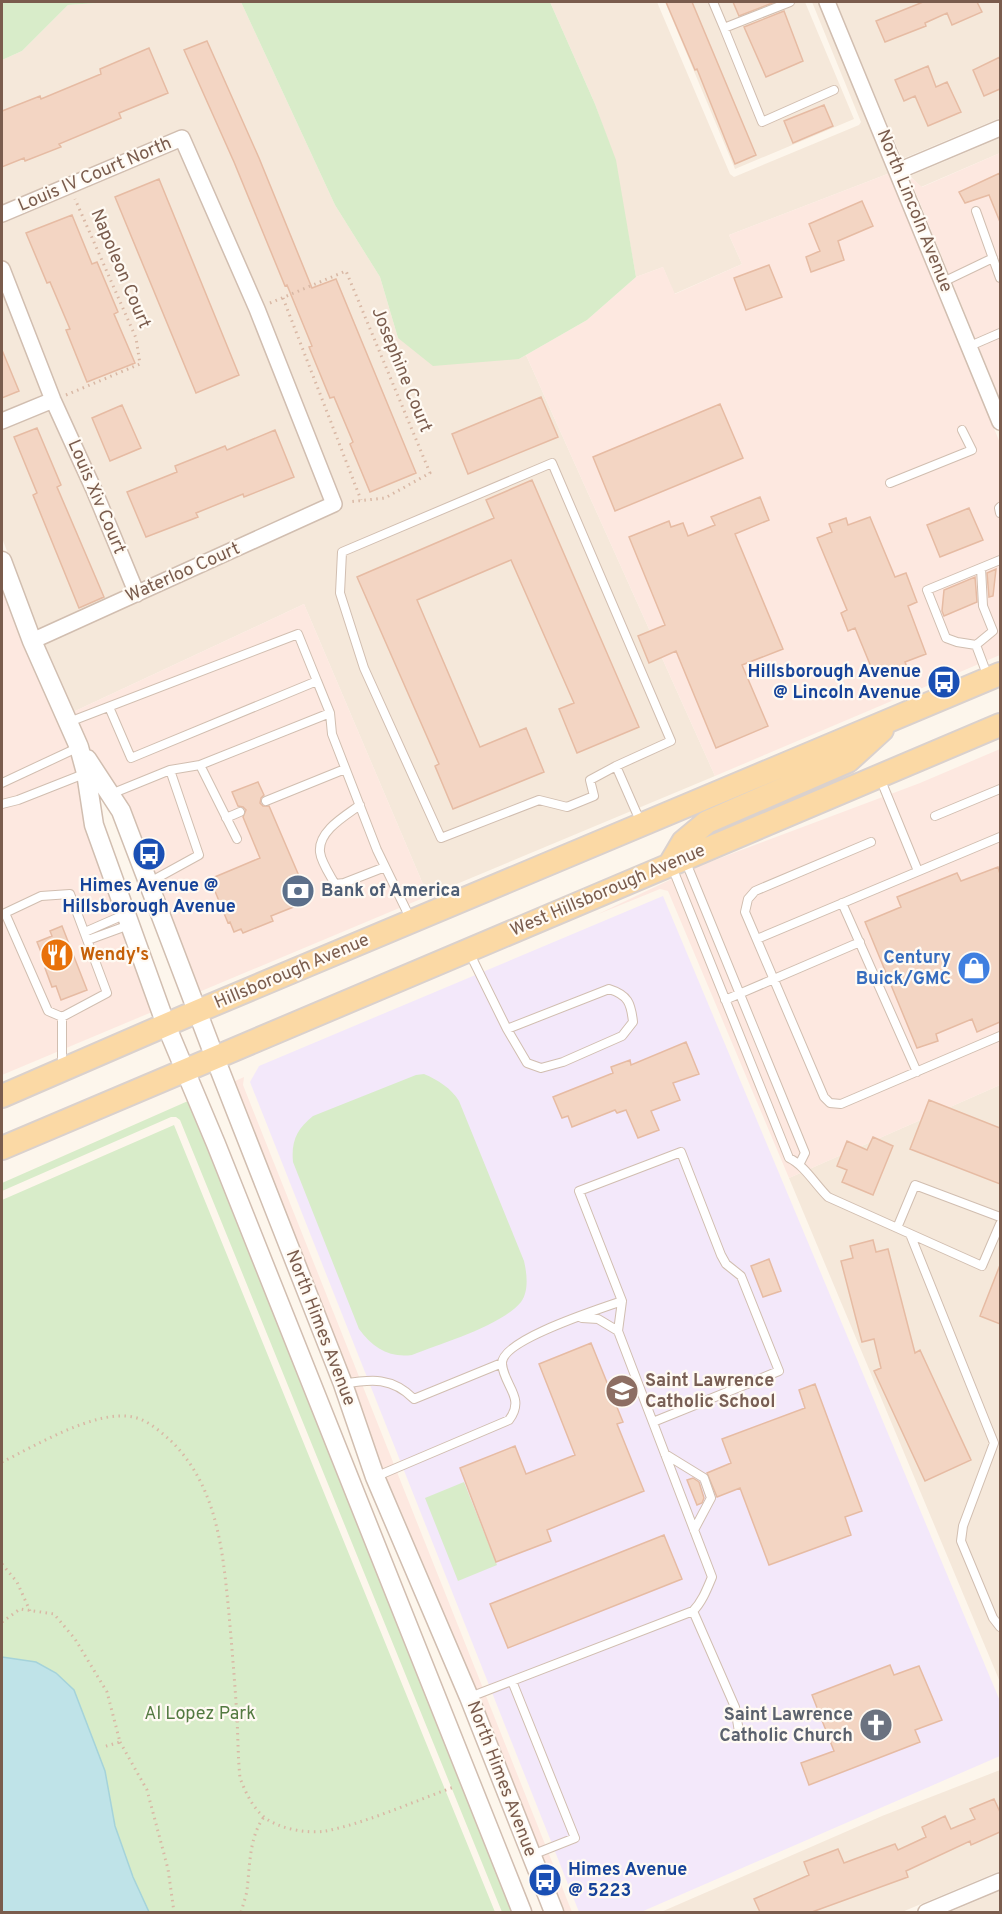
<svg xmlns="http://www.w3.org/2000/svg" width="1002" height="1914" font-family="Overpass,sans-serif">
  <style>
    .residential { fill: #f5e8da }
    .commercial { fill: #fde8e0 }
    .education { fill: #f3e8fa }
    .green { fill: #d8ecc9 }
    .water { fill: #bfe3e8; stroke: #a5d3da; stroke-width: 1.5 }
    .building { fill: #f3d5c3; stroke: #e6bba3; stroke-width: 1.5 }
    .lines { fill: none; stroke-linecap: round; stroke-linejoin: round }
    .service-casing { stroke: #d1beb0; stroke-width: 10 }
    .minor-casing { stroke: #d1beb0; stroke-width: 18 }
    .tertiary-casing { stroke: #d1beb0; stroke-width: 21 }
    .primary-casing { stroke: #dad1cd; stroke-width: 26 }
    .path { stroke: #d9b8a5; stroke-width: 3; stroke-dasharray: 1.5 4.5; stroke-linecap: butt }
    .service { stroke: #fff; stroke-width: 8 }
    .minor { stroke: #fff; stroke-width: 15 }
    .tertiary { stroke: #fff; stroke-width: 18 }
    .primary { stroke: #fbd9a5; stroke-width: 22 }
    .labels { text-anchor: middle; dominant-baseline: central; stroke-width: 4.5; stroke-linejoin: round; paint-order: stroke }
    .street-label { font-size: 18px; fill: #7a5c4d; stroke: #fffaf3 }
    .transit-label { font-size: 18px; font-weight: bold; fill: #164399; stroke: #fffaf3; text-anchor: end }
    .service-label { font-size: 18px; font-weight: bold; fill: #4e5e75; stroke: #fffaf3; text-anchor: start }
    .food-label { font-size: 18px; font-weight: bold; fill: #c56008; stroke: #fffaf3; text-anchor: start }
    .shop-label { font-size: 18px; font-weight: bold; fill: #366cbe; stroke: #fffaf3; text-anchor: end }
    .education-label { font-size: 18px; font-weight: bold; fill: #785e54; stroke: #fffaf3; text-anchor: start }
    .park-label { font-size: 18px; fill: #537a41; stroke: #fffaf3 }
    .worship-label { font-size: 18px; font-weight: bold; fill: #5b616d; stroke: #fffaf3; text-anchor: end }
  </style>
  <rect width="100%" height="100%" fill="#fdf6ec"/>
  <path class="residential" d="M111,2H241L335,205L380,277L398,338L519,359L526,355L715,776L428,896L304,604L73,712L40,638L2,538V60L22,51L68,5Z
    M550,2H657L730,174L734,177L859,125L861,122L812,2H818L890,173L729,235L742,264L674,294L663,267L636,277L615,160L595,104Z
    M665,2H805L854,119L735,169Z
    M840,2H1000V118L902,159L836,3Z
    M1000,138V153L921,187L910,176Z
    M1000,1085V1682L789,1178Z
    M1000,1770V1871L902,1912H661L882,1816Z
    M1000,1891V1912H950Z"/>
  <path class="commercial" d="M1000,153V399L909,176L922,187Z
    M890,173L1000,443V655L715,776L526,355L587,320L636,277L663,267L675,294L742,264L729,235Z
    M2,584L71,748L152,1012L2,1075Z
    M304,604L428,896L199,992L128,808L90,749L89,742H87L73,712Z
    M1000,749V1085L789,1178L668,891L660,889L596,915L699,866L920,783Z
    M244,1077L243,1085L572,1912H563L383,1474L233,1082Z"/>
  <path class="education" d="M663,896L1000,1701V1756L641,1912H579L250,1082L259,1066Z"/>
  <path class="green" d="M2,2H111L68,5L22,51L2,60Z
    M241,2H550L595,104L616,160L636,277L587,320L519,359L433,366L398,338L380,277L335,205Z
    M424,1074C438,1080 451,1088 459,1101L524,1261C527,1274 529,1291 521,1302C501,1326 442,1343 412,1355C389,1358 373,1348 359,1329L293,1162C291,1141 297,1129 313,1116L416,1075Z
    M188,1101L209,1147L513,1912H502L180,1120L176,1117H171L2,1191V1183Z
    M174,1125L495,1912H2V1200Z
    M464,1482L497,1565L458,1581L425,1498Z"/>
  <path class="water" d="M2,1657L36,1662L56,1673L74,1690L105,1771L115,1826L133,1877L149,1912H2Z"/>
  <path class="building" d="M666,2H692L756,155L735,164L697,69L695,70Z
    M733,2H775L739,16Z
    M923,2H977L982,12L952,25L947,13L925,23L926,26L885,42L876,21Z
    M784,11L803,61L766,77L744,27Z
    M207,41L259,158L312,288L336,279L416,473L370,492L350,444L353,442L334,397L330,398L309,347L312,346L287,285L285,286L234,162L184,50Z
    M149,48L168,93L119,113L121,118L59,144L61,147L25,161L24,158L2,167V111L40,96L41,99L101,74L100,69Z
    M1000,57V89L984,96L973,70Z
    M928,66L936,87L947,82L961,112L928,126L915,96L904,101L895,80Z
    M824,105L833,126L793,143L784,121Z
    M1000,173V222L989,195L965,203L959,192Z
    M159,179L239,375L196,393L115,197Z
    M862,201L873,226L838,241L844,260L811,272L806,257L820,251L809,224Z
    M72,215L92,264L97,262L118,312L114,314L135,363L87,382L66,330L70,329L50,282L47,283L26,233Z
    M769,265L782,297L746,310L734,278Z
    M2,350L19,391L2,398Z
    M541,397L558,437L468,474L452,434Z
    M720,404L743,458L615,511L593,457Z
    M122,405L141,448L110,461L92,418Z
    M37,428L61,485L57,487L104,597L79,608L33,495L37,493L14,437Z
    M275,430L294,477L244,497L243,494L196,513L198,517L146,537L127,492L177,472L175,466L225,446L227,450Z
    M532,480L639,727L577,753L559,709L574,703L511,560L417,600L480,747L526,728L544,772L453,809L435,766L439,764L357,577L494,518L486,500Z
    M760,497L769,520L735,534L783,649L742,665L768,726L716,748L676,651L649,663L638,636L665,625L629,537L669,521L671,527L683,523L688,536L715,525L711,517Z
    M969,508L983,540L940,557L927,525Z
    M870,517L895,577L906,573L917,602L908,606L926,654L905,662L908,670L892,676L889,668L874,674L855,628L848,631L841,613L847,610L817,538L832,532L829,524L846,518L848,525Z
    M996,569L993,596L989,597L987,573Z
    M975,577L977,602L944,616L942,611L944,590Z
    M258,782L264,795L261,798L260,803L263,806H269L305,890L301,891L306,902L271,916L273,921L243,933L241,929L234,932L230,922L228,923L210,879L260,858L243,817L246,810L243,807L238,806L232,792Z
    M998,867L1000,874V1022L977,1032L972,1019L936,1034L938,1041L917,1048L865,922L901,907L897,897L957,873L961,881Z
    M62,926L87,990L61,1000L56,986L52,987L45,968L47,967L37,942L52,936L50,931Z
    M686,1042L699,1074L673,1083L680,1100L651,1111L659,1130L638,1138L626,1110L617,1113L615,1110L572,1127L568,1116L562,1118L553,1097L613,1073L611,1067L630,1060L631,1065Z
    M929,1100L1000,1128V1184L910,1149Z
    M873,1137L893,1146L873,1195L842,1182L847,1170L837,1166L847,1141L867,1150Z
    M873,1240L876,1252L888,1249L915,1353L920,1350L971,1460L925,1481L874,1371L881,1368L874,1339L862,1342L841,1261L853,1258L850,1246Z
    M769,1259L781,1291L763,1297L751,1266Z
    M1000,1265V1324L980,1316Z
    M591,1343L623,1422L617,1424L644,1491L547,1530L551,1541L496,1562L460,1468L515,1446L526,1474L575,1455L539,1364Z
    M815,1384L862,1511L845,1517L851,1535L769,1565L740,1488L717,1497L707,1473L731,1463L722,1439L805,1408L799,1390Z
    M693,1478L699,1482L704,1498L702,1503L697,1505L687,1480Z
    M664,1535L682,1579L508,1648L490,1604Z
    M890,1665L894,1675L919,1666L942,1720L915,1730L920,1742L809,1785L801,1763L834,1751L812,1695Z
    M994,1799L1000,1812V1832L971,1845L970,1841L906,1871L908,1877L812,1912H760L754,1899L809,1875L804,1862L838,1849L844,1863L895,1844L898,1850L926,1837L922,1827L945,1816L951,1829L975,1819L970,1809Z"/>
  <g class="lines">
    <defs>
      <path id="service" d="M713,2L724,28L790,2
        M724,28L762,122L834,90
        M976,211L1000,278
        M943,282L993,258
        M970,346L1000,333
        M890,483L972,450L962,430
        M1000,507L999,508L1000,513
        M976,645L993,631L983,606L981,568
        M988,677L976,645L957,642L946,638L927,590L1000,560
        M317,681L330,713L332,734L377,850L411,920
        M69,722L298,634L317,681L131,758L109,707
        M200,765L330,713
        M616,766L590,780L594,796L567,807L539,800L441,838L364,668L340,593L342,552L552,463L671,741L616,766L641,823
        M880,778L918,871
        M2,783L79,747
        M111,794L170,770L200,765L237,839
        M266,801L345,769
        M2,804L18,800L84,774
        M360,805C345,816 318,831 320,852C321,862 330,875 335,884L344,883L385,867
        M935,816L1000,789
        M226,818L240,812
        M871,842L755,891L748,899L745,912L824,1097L830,1103L841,1104L1000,1036
        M685,860L805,1153L800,1163
        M672,867L789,1158C804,1165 815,1184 828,1197L982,1266L1000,1224
        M148,883L199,855L170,770
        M70,894L107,993L62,1017L48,1011L5,913L41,896Z
        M842,903L917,1072
        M85,932L126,914
        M757,939L1000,837
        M88,940L129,925
        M469,952L507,1029L527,1063L541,1068L563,1062L622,1036L633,1022C631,1003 628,995 609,989L507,1029
        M725,1000L860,942
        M62,1066V1017
        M897,1228L915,1185L1000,1217
        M910,1234L994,1443L963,1526L961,1541L993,1618L1000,1627
        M582,1318L598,1319L618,1331
        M343,1384C372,1379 392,1377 414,1399L502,1363
        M665,1454L704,1478L711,1498L694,1530
        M375,1477L509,1420C526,1398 504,1386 502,1364C500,1340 600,1309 622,1301
        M693,1611L735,1707L739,1732
        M512,1681L575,1838L532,1855
        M470,1697L693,1611C702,1602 707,1589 712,1577L618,1331L622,1301L579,1191L681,1152L721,1255L726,1264L741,1276L779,1371L653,1422"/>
      <path id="minor" d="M827,2L1000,422
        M898,171L1000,128
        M2,214L182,138L257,309L334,504L32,641
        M2,269L53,400L94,490L137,594
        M2,421L53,400
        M926,1912L1000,1881"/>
      <path id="tertiary" d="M2,561L32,641L79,747L86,773L94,825L166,1025L216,1144L522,1912
        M87,759L121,811L215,1058L343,1384L375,1477L469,1697L554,1912"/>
      <path id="primary" d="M670,864L683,842L707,822L848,761L882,730
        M2,1096L198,1011L1000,674
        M2,1148L1000,725"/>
    </defs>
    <use href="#service" class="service-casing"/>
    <use href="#minor" class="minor-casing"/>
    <use href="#tertiary" class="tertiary-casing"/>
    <use href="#primary" class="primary-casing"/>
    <path class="path" d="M283,298L361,500
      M270,303L346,271L430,473L385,498L348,502
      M66,395L140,364L136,338L75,199
      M2,1462C35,1446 96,1409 133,1417C148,1420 161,1432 171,1441C218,1487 223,1553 229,1614C232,1649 235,1684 237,1718C238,1738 238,1758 240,1778C245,1791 252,1807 264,1817C279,1829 307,1834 326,1831C369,1822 412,1802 454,1787
      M2,1564L17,1582L30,1611
      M2,1622L20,1609L54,1614L75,1639L107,1692L120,1742L103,1747
      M120,1742L147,1790L168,1869L174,1912
      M241,1912C243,1905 246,1897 247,1890C250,1866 249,1837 264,1817"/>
    <use href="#service" class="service"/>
    <use href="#minor" class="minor"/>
    <use href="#tertiary" class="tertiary"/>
    <use href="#primary" class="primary"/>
  </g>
  <defs>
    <symbol id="bus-disc" viewBox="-11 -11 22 22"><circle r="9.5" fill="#1a4fb4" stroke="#fffaf3"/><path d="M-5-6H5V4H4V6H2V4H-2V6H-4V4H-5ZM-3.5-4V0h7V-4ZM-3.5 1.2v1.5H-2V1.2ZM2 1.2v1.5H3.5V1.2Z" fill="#fff"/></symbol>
    <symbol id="bank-disc" viewBox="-11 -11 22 22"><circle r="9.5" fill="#5c6f8a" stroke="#fffaf3"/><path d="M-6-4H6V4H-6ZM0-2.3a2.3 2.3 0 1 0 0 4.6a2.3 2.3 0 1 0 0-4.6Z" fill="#fff"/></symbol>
    <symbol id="restaurant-disc" viewBox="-11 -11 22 22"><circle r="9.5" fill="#e8710a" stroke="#fffaf3"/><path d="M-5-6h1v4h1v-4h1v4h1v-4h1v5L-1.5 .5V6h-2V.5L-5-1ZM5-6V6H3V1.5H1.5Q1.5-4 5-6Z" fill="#fff"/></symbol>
    <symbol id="shop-disc" viewBox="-11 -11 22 22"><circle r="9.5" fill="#3f7fe0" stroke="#fffaf3"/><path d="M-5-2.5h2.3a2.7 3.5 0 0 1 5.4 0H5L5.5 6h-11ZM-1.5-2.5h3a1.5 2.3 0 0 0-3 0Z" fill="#fff"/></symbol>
    <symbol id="school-disc" viewBox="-11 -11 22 22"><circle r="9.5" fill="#8d6e63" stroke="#fffaf3"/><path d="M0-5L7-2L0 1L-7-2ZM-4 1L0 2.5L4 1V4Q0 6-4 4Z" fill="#fff"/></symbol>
    <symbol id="church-disc" viewBox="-11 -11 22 22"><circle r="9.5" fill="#6b7280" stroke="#fffaf3"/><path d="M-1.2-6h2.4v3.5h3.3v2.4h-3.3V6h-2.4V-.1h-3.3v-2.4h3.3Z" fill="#fff"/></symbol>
  </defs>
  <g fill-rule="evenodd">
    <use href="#bus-disc" x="925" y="663" width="38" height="38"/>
    <use href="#bus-disc" x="130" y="835" width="38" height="38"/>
    <use href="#bank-disc" x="279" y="872" width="38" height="38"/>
    <use href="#restaurant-disc" x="38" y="936" width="38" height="38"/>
    <use href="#shop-disc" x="955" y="949" width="38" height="38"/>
    <use href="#school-disc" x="603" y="1372" width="38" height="38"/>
    <use href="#church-disc" x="857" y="1706" width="38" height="38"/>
    <use href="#bus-disc" x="526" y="1861" width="38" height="38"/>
  </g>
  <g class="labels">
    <g class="street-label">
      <text transform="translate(95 175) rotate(-23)">Louis IV Court North</text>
      <text transform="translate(914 211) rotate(68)">North Lincoln Avenue</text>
      <text transform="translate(120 269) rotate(67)">Napoleon Court</text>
      <text transform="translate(401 370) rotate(68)">Josephine Court</text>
      <text transform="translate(96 497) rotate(67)">Louis Xiv Court</text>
      <text transform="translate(183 573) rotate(-24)">Waterloo Court</text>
      <text transform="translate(608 891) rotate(-23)">West Hillsborough Avenue</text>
      <text transform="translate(292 972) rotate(-23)">Hillsborough Avenue</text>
      <text transform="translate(320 1328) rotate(69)">North Himes Avenue</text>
      <text transform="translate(501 1779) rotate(69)">North Himes Avenue</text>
    </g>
    <g class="transit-label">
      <text x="921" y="672">Hillsborough Avenue<tspan x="921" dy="21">@ Lincoln Avenue</tspan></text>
      <text x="149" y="886" text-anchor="middle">Himes Avenue @<tspan x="149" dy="21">Hillsborough Avenue</tspan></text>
      <text x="568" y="1870" text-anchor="start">Himes Avenue<tspan x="568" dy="21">@ 5223</tspan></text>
    </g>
    <g class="service-label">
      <text x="321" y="891">Bank of America</text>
    </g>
    <g class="food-label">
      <text x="80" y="955">Wendy's</text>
    </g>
    <g class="shop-label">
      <text x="951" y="958">Century<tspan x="951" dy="21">Buick/GMC</tspan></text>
    </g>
    <g class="education-label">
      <text x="645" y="1381">Saint Lawrence<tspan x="645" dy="21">Catholic School</tspan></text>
    </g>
    <g class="park-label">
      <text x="200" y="1714">Al Lopez Park</text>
    </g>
    <g class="worship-label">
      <text x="853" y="1715">Saint Lawrence<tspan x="853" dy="21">Catholic Church</tspan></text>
    </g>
  </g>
  <rect width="1002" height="1914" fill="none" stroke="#7a5c4d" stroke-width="6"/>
</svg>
